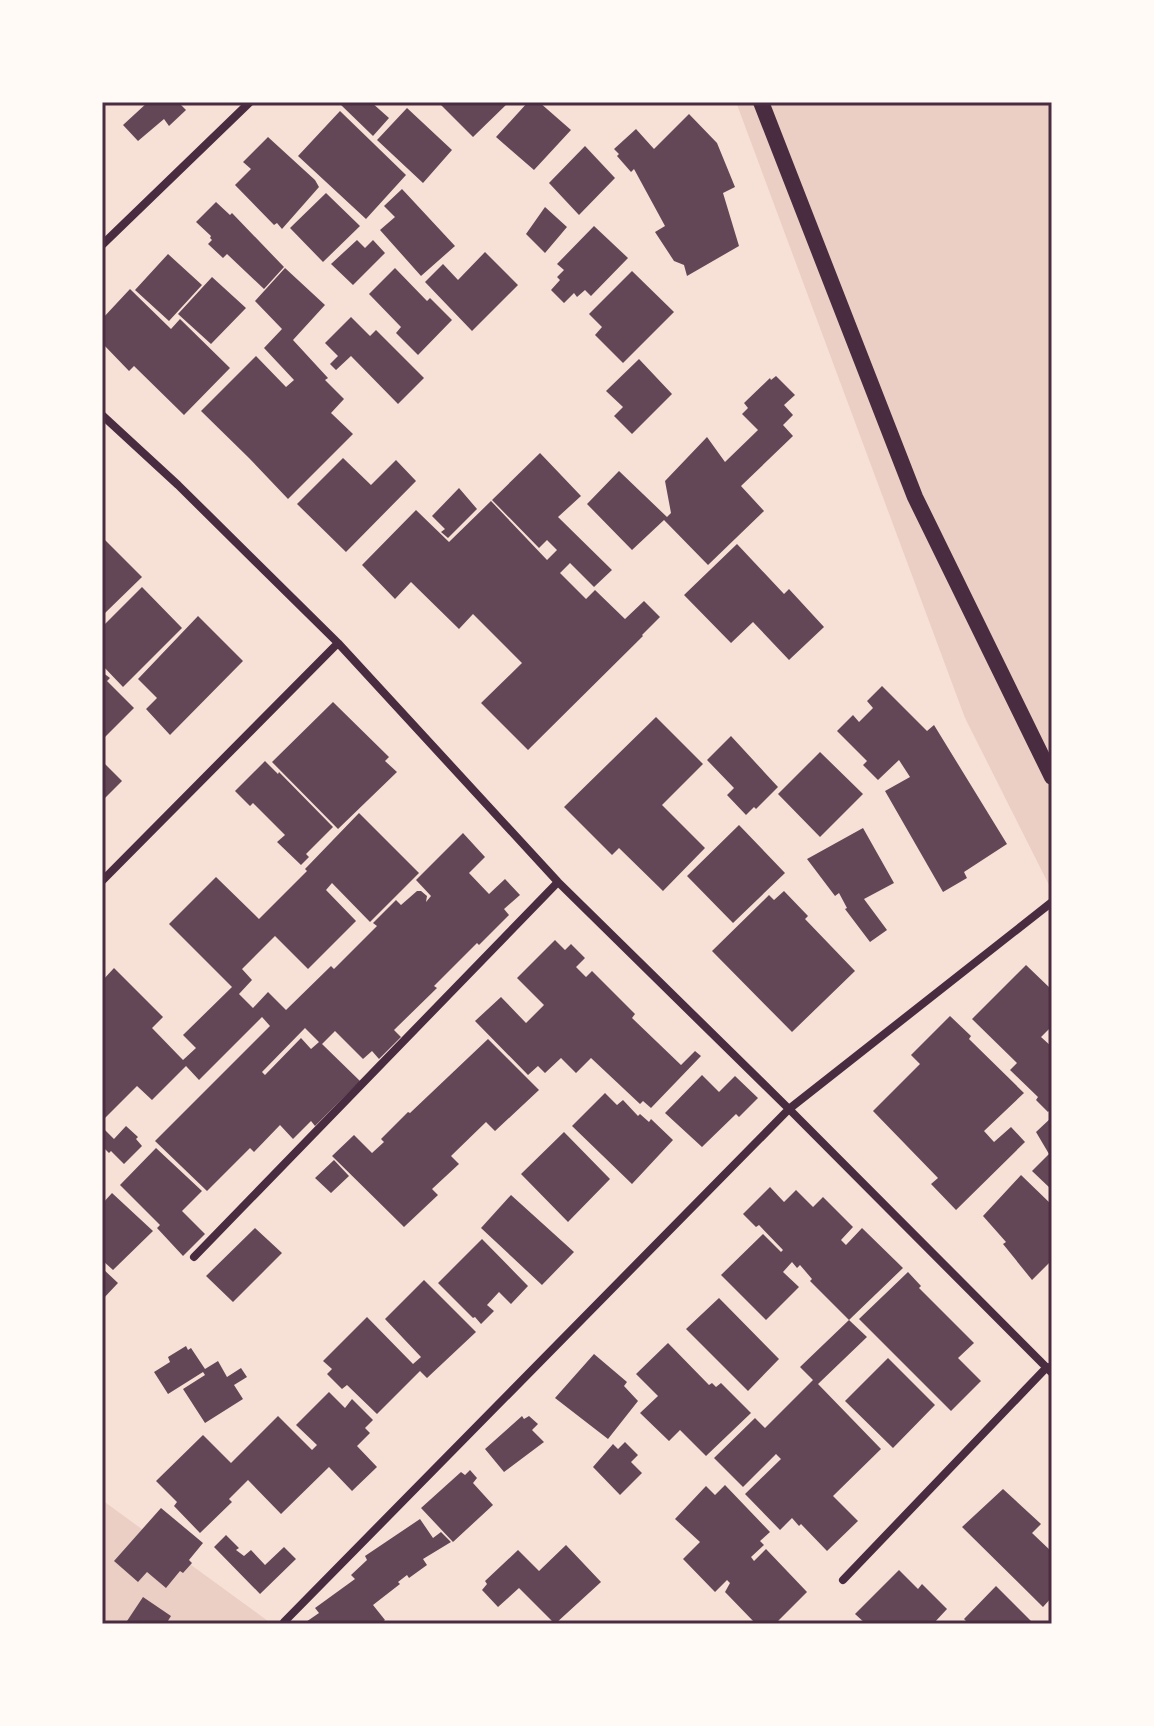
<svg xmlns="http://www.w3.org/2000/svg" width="1154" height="1726" font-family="'DejaVu Sans',sans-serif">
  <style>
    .green { fill: #ebcfc5 }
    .building { fill: #644757; fill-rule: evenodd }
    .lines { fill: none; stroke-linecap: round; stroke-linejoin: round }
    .minor { stroke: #4a2c40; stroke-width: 8 }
    .secondary { stroke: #4a2c40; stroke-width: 16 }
    .neatline { fill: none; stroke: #4a2c40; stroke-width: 3 }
  </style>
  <rect width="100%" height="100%" fill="#f7e1d7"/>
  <path class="green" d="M736,102H1052V891L965,718Z
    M102,1500L272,1624H102Z"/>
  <path class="building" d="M148,102H178L186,110L169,126L164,119L138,141L123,125Z
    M342,102H371L389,118L373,136L340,104Z
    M438,102H509L473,137Z
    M528,102H539L571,130L534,170L496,137Z
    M407,108L452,150L423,183L377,140Z
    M340,111L406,175L366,219L298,156Z
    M689,114L717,143L735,187L723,193L739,246L687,276L684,265L674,261L655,232L665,226L634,169L631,172L617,156L619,154L614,149L636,129L654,149Z
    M268,137L315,180L319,187L282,229L277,223L274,225L235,185L251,169L243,162Z
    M585,146L615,178L579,215L549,183Z
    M402,189L455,246L421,276L380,230L395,217L384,206Z
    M326,193L360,226L323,262L290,228Z
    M216,202L230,215L232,213L284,267L264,289L227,254L223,258L208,244L212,240L210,238L211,236L196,222Z
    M545,207L567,227L545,253L526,234Z
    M594,226L628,258L591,296L585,290L577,297L574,293L564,303L551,290L560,280L557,277L564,270L557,264Z
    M357,240L365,248L373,240L385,253L353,285L331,264Z
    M485,252L518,285L472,331L425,282L443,264L458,280Z
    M168,254L202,285L169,321L135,290Z
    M285,268L325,305L293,340L328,378L325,380L344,399L331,413L353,434L288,499L249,458L201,411L256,356L286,387L294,380L264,348L282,329L255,301Z
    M395,268L427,301L430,298L452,320L418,355L396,333L401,327L369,294Z
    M632,271L674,312L623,363L595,335L602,327L589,314Z
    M212,277L246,308L211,344L178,314Z
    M130,289L171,329L180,319L230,368L184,415L134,366L129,371L102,343V319Z
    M351,317L370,336L376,330L424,378L398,404L351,356L336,370L330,364L338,356L325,343Z
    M639,359L672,394L632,434L614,416L623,407L606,391Z
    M776,376L795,395L784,405L793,415L783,425L793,436L741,486L764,511L708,565L664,520L632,550L587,504L619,471L667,517L671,513L665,481L707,437L725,462L758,430L742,414L748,408L744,403L770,378L771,380Z
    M540,453L581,496L558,517L612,570L594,587L570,563L560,573L586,599L595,590L625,619L644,601L660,617L642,635L643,636L528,750L481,703L522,663L473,614L459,629L411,582L395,599L362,565L416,510L449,542L491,501L547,560L557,550L547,540L539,548L492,500Z
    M343,458L371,485L396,460L416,481L346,552L297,504Z
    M459,488L477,509L448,538L441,532L445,529L432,516Z
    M102,537L142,577L104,614L102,612Z
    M737,544L784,594L789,589L824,627L789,660L753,622L731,643L684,595Z
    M142,587L182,628L123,687L102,665V627Z
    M198,616L243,661L170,735L146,709L157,698L138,679Z
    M102,672L110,678L107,681L134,708L102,740Z
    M882,686L927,731L934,725L1007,844L964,872L967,878L943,892L885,791L910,777L899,760L878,780L863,765L867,761L837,731L853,715L859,722L873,708L867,701Z
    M333,702L389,757L385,761L397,772L338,829L272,762Z
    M656,717L703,764L662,805L705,848L663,891L619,848L612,855L564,807Z
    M731,736L778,787L756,809L754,807L746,815L727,795L734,788L707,760Z
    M820,752L863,794L820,837L778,794Z
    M102,761L122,781L102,801Z
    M265,761L278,774L279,772L333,827L306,854L309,857L301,865L277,842L285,835L253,803L250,806L235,791Z
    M359,813L419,873L370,922L332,883L326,890L356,921L308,969L275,936L242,969L252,980L239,994L253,1008L268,992L286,1010L331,966L334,969L377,926L373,923L396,900L401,905L417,891H421L427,896L426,902L431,896L416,880L463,833L485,857L469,873L489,894L505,879L520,895L504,909L509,915L479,945L477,943L434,986L437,988L394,1030L401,1037L379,1059L372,1051L363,1059L335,1031L322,1044L360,1081L315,1126L311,1121L293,1139L280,1125L254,1152L250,1148L207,1191L155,1141L270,1026L262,1017L199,1080L186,1066L152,1100L137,1086L102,1121V981L114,968L163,1017L152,1028L183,1060L196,1048L183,1035L232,987L169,924L216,877L259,919L307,871L305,869ZM305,1028L319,1042L311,1049L301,1038L265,1075L262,1072Z
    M739,825L785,873L733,923L687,876Z
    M863,828L894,883L864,899L887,930L870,942L845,909L847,908L839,893L835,896L807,859Z
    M784,891L808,916L805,919L855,971L792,1032L712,951L769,895L774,900Z
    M555,940L565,950L571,944L585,958L576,967L586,977L592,971L635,1014L632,1018L681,1065L695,1051L701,1056L651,1108L643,1101L640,1104L591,1058L576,1073L561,1058L545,1073L538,1066L528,1075L475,1021L501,997L526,1023L544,1005L517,978Z
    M1026,965L1052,990V1026L1041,1037L1052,1047V1108L1048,1112L1036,1100L1038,1097L1010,1070L1017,1063L972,1019Z
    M950,1016L971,1036L969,1039L1024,1093L984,1131L994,1142L1011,1127L1025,1142L956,1210L931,1184L938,1178L873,1111L920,1064L911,1055Z
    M488,1039L539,1090L495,1131L486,1122L451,1156L459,1164L432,1189L438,1195L404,1227L332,1156L354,1135L372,1153L384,1142L381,1139L408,1112L410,1113Z
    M702,1075L719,1092L735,1076L758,1098L739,1117L736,1114L702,1147L665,1113Z
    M605,1093L617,1105L623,1100L638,1116L640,1114L649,1122L651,1119L673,1140L632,1184L572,1126Z
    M1052,1117V1190L1032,1171L1049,1154L1036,1132Z
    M126,1126L138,1137L136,1139L142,1146L124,1164L111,1151L109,1153L102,1146V1127L114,1139Z
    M564,1132L610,1179L568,1222L521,1174Z
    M156,1148L202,1191L182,1211L205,1234L183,1256L157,1228L160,1225L120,1185Z
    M334,1160L349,1176L331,1193L315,1178Z
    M1021,1175L1052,1205V1260L1032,1280L1003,1244L1006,1242L983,1216Z
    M770,1187L784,1202L796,1190L813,1207L823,1197L853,1227L841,1240L846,1245L862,1228L903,1268L849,1320L810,1281L812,1279L800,1265L797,1268L792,1262L783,1272L799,1287L766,1320L721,1275L763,1234L781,1252L783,1250L759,1225L756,1227L743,1214Z
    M112,1193L153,1231L113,1270L102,1260V1204Z
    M511,1195L574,1252L542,1285L481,1228Z
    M255,1228L282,1253L233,1302L206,1276Z
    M482,1239L528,1286L511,1304L499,1292L487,1305L494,1311L481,1324L475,1317L473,1318L438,1283Z
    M102,1268L118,1283L102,1300Z
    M908,1272L921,1286L919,1288L974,1343L958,1358L981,1381L951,1411L859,1319Z
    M424,1280L476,1332L427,1378L420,1371L377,1414L347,1385L342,1389L327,1374L332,1369L323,1361L367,1317L413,1364L421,1357L385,1319Z
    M719,1298L779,1359L748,1391L686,1329Z
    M849,1320L867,1337L818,1384L881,1449L833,1496L858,1521L827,1551L801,1524L799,1526L792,1518L780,1530L745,1494L781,1459L776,1454L743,1487L714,1458L755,1418L765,1428L813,1380L800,1367Z
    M668,1343L709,1385L712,1383L716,1387L721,1383L751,1413L706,1456L680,1430L669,1441L640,1413L658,1396L636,1374Z
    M186,1346L188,1350L191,1348L205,1369L218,1361L227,1377L241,1368L247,1377L234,1385L243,1399L205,1423L183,1389L205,1375L203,1372L168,1394L154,1372L170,1362L168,1357Z
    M594,1354L627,1382L624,1386L638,1401L608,1439L555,1398Z
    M888,1358L935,1405L893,1448L845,1401Z
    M329,1392L345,1408L352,1399L373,1420L365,1428L370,1433L357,1446L377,1467L352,1491L329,1467L281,1514L248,1480L229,1499L232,1502L200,1533L174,1506L177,1502L156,1481L203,1435L231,1463L278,1416L312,1450L317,1445L296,1425Z
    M522,1416L524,1419L529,1416L538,1424L532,1430L544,1442L504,1472L485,1449Z
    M625,1442L638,1455L631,1462L642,1473L620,1495L593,1467L613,1444L618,1449Z
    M470,1470L477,1478L473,1483L493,1505L453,1542L421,1508L461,1472L465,1475Z
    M725,1485L770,1532L760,1541L764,1545L751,1557L754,1561L766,1549L807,1592L775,1624H756L725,1592L730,1583L727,1580L715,1592L683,1559L700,1542L675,1519L706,1486L715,1495Z
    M1003,1489L1041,1524L1032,1533L1052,1552V1597L1043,1607L962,1527Z
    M161,1508L203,1543L189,1560L192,1563L183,1573L180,1571L166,1588L147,1572L138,1582L114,1561Z
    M420,1519L433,1538L441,1532L451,1542L423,1559L427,1565L409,1578L407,1575L398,1582L400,1584L373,1605L385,1620L380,1624H303L319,1613L315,1608L355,1579L351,1575L367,1560L365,1556Z
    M226,1535L239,1548L236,1550L244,1556L251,1550L265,1565L284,1547L296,1559L260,1594L214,1547Z
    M566,1545L601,1582L555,1624L519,1588L498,1607L482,1590L487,1584L485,1581L518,1550L539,1571Z
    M899,1570L918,1589L922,1584L947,1609L933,1624H866L855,1614Z
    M996,1586L1032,1622L1030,1624H969L964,1619Z
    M143,1597L171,1616L166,1624H131L127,1621Z"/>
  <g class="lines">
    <path class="minor" d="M102,245L250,102
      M102,415L178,485L338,643L558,882L789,1109L1052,1373
      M102,881L338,643
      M194,1257L558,882
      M843,1580L1047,1367
      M284,1622L789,1109L1052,902"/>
    <path class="secondary" d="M761,102L915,497L1052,777"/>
  </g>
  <rect width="1154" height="1726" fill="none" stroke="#fffaf5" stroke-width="208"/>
  <rect x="104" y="104" width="946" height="1518" class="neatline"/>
</svg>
